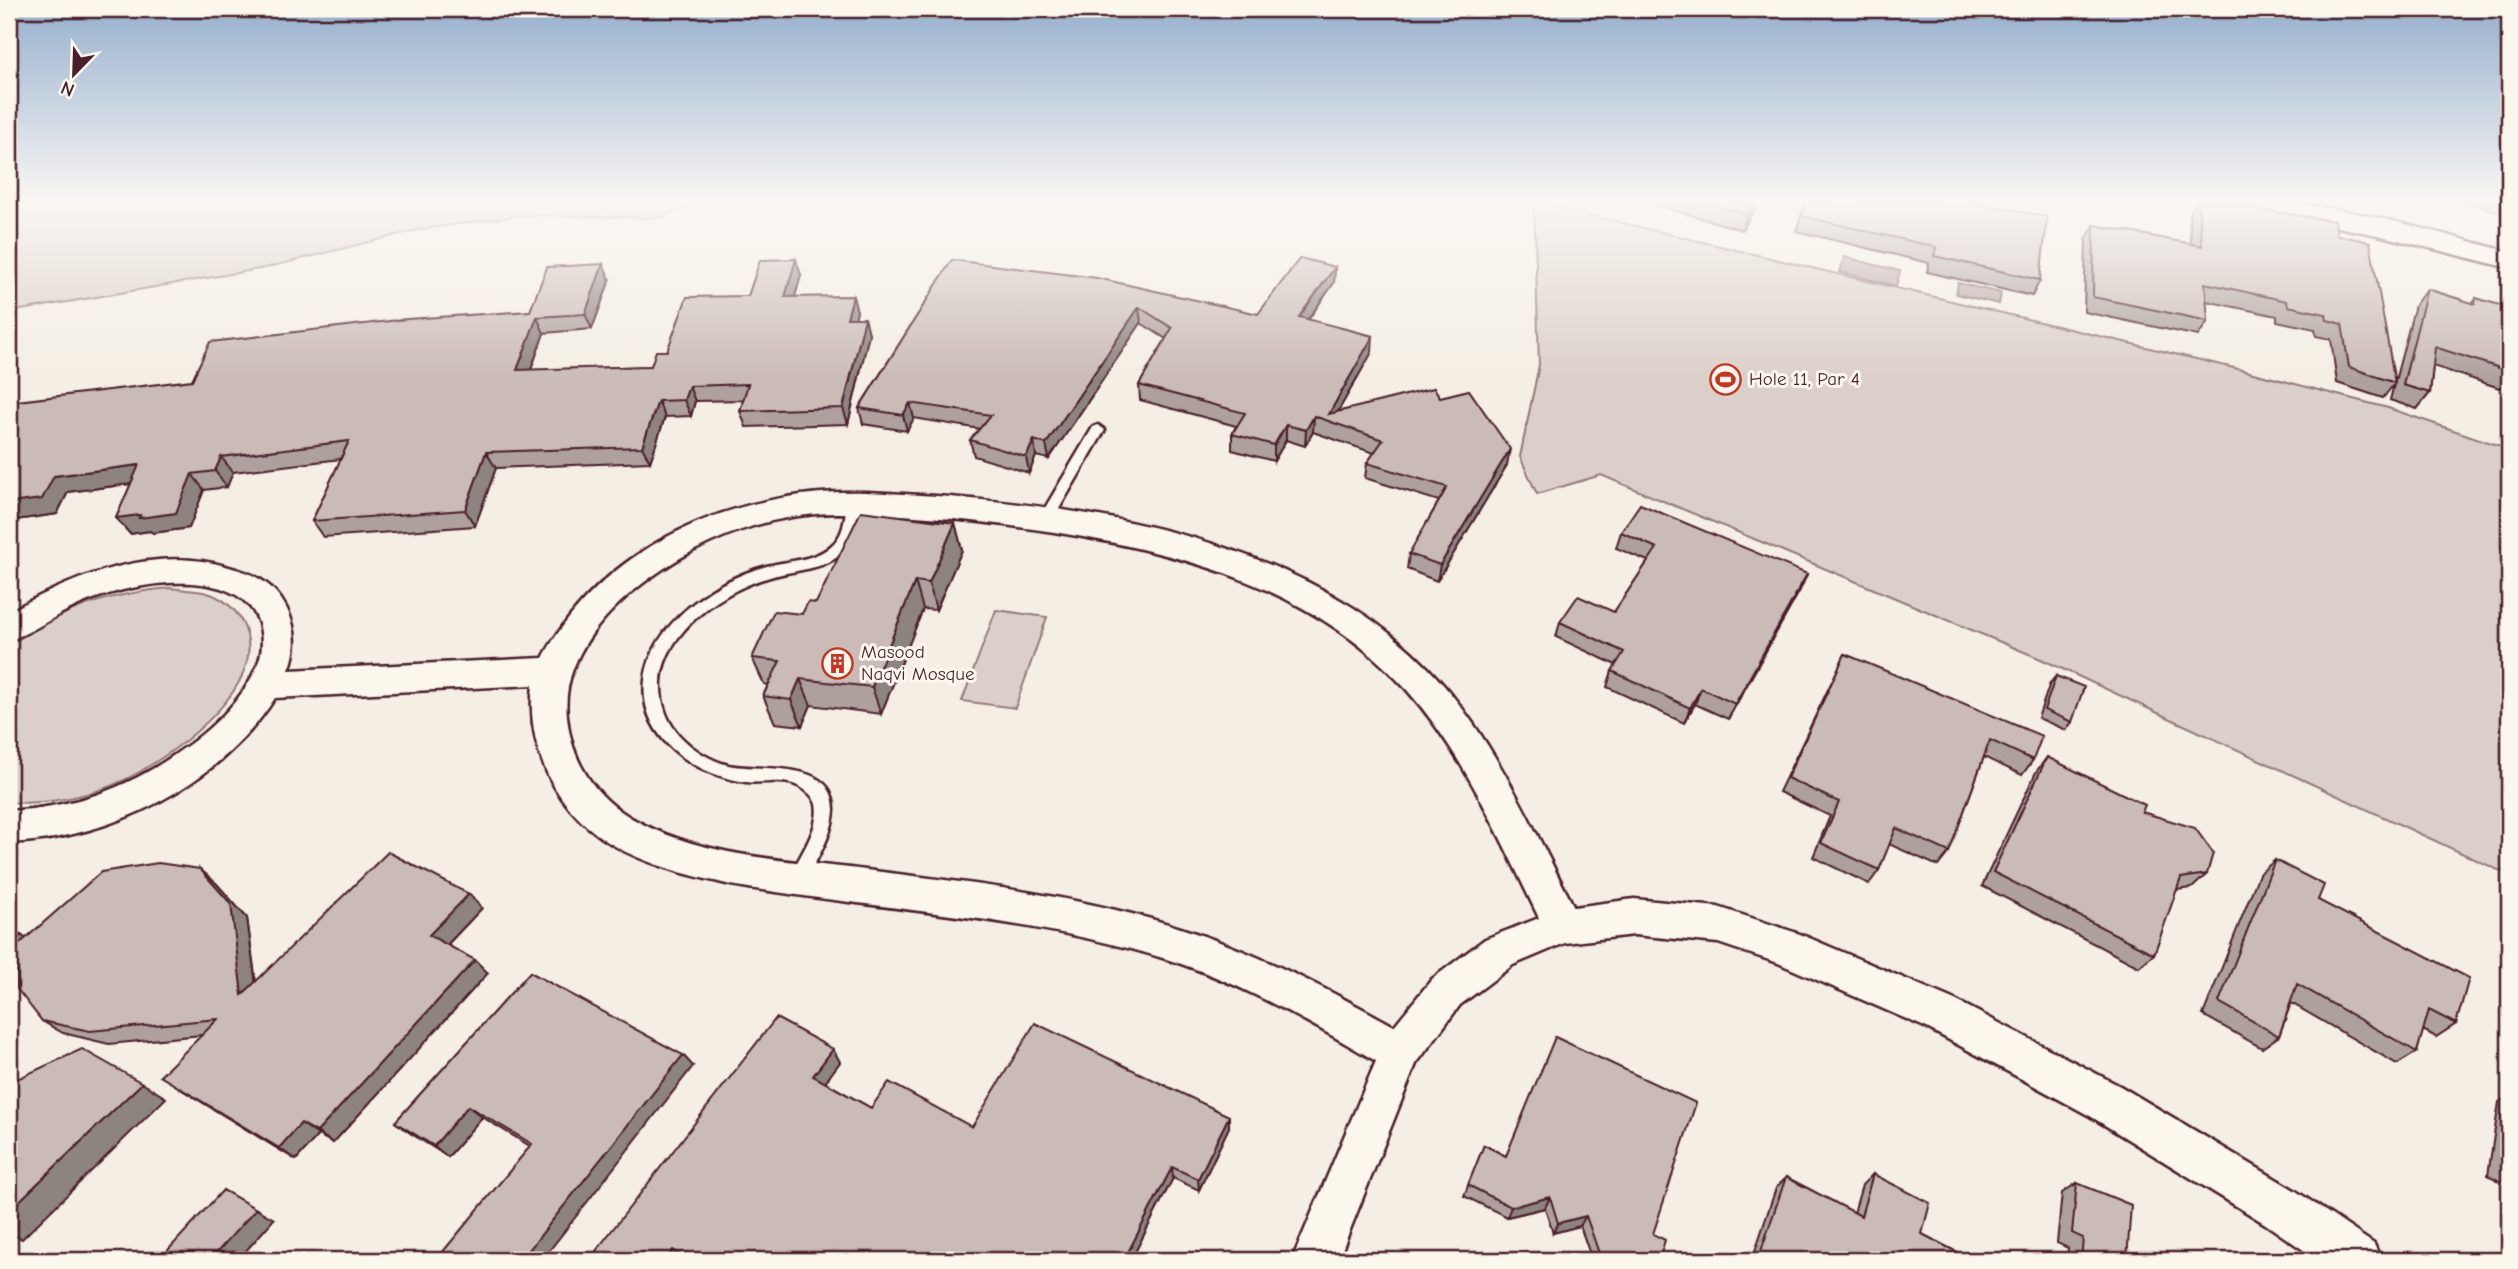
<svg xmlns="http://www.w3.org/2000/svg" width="2518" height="1269" font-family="'Comic Neue',sans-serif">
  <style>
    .green { fill: #dbd0c9; stroke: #92787a; stroke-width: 2 }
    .water { fill: #baa7a5; stroke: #8d7174; stroke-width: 2 }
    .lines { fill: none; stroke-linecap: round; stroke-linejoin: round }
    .lane-casing { stroke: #4a1f2b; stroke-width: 5 }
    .street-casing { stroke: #4a1f2b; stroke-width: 5 }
    .lane { fill: #fbf7ec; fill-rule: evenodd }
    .street { fill: #fbf7ec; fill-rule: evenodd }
    .wall { fill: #aea19d; stroke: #4a1f2b; stroke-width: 2 }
    .shaded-wall { fill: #8d837f; stroke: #4a1f2b; stroke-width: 2 }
    .building { fill: #cabbb6; stroke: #4a1f2b; stroke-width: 2 }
    .labels { text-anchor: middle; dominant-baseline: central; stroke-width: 6; stroke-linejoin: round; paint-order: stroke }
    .poi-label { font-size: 19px; fill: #4a1f2b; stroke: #fbf7ec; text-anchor: start }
  </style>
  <rect width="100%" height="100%" fill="#f4eee4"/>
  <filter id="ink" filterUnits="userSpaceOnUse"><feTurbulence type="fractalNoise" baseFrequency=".0143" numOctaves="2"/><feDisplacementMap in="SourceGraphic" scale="14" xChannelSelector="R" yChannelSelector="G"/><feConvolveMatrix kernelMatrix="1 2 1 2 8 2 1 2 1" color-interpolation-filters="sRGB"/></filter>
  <g filter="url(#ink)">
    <path class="green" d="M9,202H702L660,218L523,215L417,230L265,268L9,312Z
      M1534,202L2234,368L2388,408L2509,449V875L2041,659L1601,475L1537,494L1520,457L1539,365Z
      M170,588C182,590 195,590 207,593C222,597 236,609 242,622C273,681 185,745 141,771C104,793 52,806 9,802V646C60,609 108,594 170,588Z
      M996,610L1047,617L1015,708L962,701Z"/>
    <path class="water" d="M1844,257L1900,271L1896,286L1840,272Z
      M1958,283L2001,293L1999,304L1956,294Z"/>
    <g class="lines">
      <defs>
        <path id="lane" d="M1098,425L1105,430L1049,526H1039L1037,522L1039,518L1093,427Z
          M854,497L861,502C859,520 857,538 844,551C825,571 795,569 770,577C725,589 665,630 661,681C660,701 666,720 679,735C692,749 710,760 728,765C759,772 835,758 834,810C833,836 815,861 804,884L798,886L792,884L789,878C798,858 821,828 816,804C813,794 802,787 793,784C777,779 761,784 746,782C695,775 638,738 645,680C652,623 715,580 767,566C790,560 818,561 835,542C845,531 845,515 847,502Z"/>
        <path id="street" d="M2233,202C2325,198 2420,228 2509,252V268L2378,235L2245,209L2236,207Z
          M866,492C1052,500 1292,528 1428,668C1493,735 1531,825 1574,907L1634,899L1718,907L1800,934L1955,1000L2120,1086L2296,1191L2374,1244L2381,1260H2318L2264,1223L2090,1116L1927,1028L1778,963L1718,943L1634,935L1565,943L1513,965L1460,1005L1416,1064L1338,1260H1292L1376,1061C1309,1022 1240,982 1166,959C1025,915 875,910 731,885C655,867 585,850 548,775C535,747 529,716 533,685L275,698C219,785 111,839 9,843V811C72,807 125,790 177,753C207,733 242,702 256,668C262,656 263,645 261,632C253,583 197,580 157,584C125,588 95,596 66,611C47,621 29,634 9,640V612C74,576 154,544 229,567C251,573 268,580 281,599C296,621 299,646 289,670L543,658C605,543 739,488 866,492ZM837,513C910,513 982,521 1054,532C1183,553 1315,588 1406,689C1465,755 1500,838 1539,918L1485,939L1432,979L1394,1026C1311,980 1225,937 1132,914C1040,890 944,880 850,868C779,860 699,855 635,820C595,798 571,761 567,716C561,658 606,610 650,578C705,538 769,514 837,513Z"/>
      </defs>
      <use href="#lane" class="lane-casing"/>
      <use href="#street" class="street-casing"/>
      <use href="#lane" class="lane"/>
      <use href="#street" class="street"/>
    </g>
    <path class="wall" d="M1646,202H1759L1742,230Z
      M1806,202L2040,280L2032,296L1927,272L1929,263L1796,231Z
      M2196,202H2210L2337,235L2395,381L2415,305L2427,289L2472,303L2476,298L2509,308V391L2433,366L2430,393L2417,409L2390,400L2394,384L2383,398L2337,383L2331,339L2316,336L2315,329L2277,321V316L2206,301L2208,321L2198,336L2084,312L2086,240L2094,225L2191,244L2189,215Z
      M2464,202H2509V214Z
      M952,260L1258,314L1335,267L1334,283L1308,320L1372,352L1338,411L1440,397L1507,465L1437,581L1407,569L1409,554L1439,501L1365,478L1367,463L1374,453L1313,432L1305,446L1286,440L1274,461L1232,450V434L1236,426L1140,400L1139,385L1166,339L1141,323L1049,459L1036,456L1029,473L974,456L970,440L980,429L914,418L907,431L863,424L859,408Z
      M801,275L795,297L857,311L855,318H865L869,334L848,424L746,427L740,411L744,400L695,401L691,416L665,417L650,462L496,468L475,526L323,537L312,521L341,459L233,472L227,487L204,490L189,528L153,533L150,531L130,534L116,518L131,484L68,492L57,514L16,520L192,380L530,311L610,279L592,329L544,333L531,370L651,366L667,351L748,296Z
      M955,523L962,550L936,610L923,609L881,714L811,705L802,726L775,723L763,696L768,685L764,684L752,658L816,603Z
      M1621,532L1807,574L1800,590L1728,719L1695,704L1684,723L1607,687L1612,671L1616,665L1556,637L1560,622L1614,612L1648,561L1616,548Z
      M1845,654L2033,760L2022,775L1984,757L1949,852L1938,866L1889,844L1879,870L1869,884L1813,857L1830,816L1779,792Z
      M2056,676L2072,722L2066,730L2038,718L2050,683Z
      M2047,757L2142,812L2207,874L2192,888L2176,890L2154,954L2139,967L1982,886L2036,772Z
      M2275,860L2318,900L2456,1024L2436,1037L2423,1030L2417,1052L2397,1064L2291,1003L2279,1036L2262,1048L2203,1015L2259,874Z
      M216,883L247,918L256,982L469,894L482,908L447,945L488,973L333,1143L318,1135L296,1160L179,1088L202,1035L109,1044L63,1033L42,1021L17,969L9,976V928L26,939Z
      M530,972L693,1066L530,1146L482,1117L448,1157L410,1133L395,1122Z
      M840,1062L825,1082L871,1108L972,1127H1229L1199,1190L1173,1178L1131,1260H589Z
      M2509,1096V1186L2488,1175L2499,1102Z
      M1484,1145L1653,1234L1659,1260H1592L1580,1226L1553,1233L1545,1208L1507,1217L1464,1196Z
      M1873,1174L1922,1234L1972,1260H1752L1776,1188L1786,1177L1854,1213L1862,1185Z
      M2077,1183L2127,1260H2067L2068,1248L2057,1243L2062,1193Z"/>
    <path class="shaded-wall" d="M1754,202H1759L1742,230L1747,214Z
      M796,259L801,275L790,313L785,297Z
      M603,264L610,279L592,329L585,314Z
      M1335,267L1334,283L1298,333L1299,317Z
      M853,296L857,311L852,334L847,318Z
      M1139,307L1141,323L1049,459L1046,444Z
      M537,317L544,333L525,386L517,370Z
      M865,318L869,334L848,424L843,408Z
      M1373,336L1372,352L1332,422L1329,414Z
      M689,386L695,401L691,416L684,400Z
      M658,401L665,417L650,462L642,447Z
      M910,403L914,418L907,431L903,415Z
      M1314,416L1313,432L1305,446L1306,430Z
      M1286,425V440L1274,461V445Z
      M1034,440L1036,456L1029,473L1026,457Z
      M1510,449L1507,465L1437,581L1440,565Z
      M486,452L496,468L475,526L465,510Z
      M221,457L233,472L227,487L215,471Z
      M139,465L153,481L68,492L57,514L16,520L9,513V503L54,476Z
      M192,474L204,490L189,528L153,533L150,531L130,534L116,518Z
      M955,523L962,550L936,610L929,583Z
      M1807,574L1800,590L1728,719L1735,704Z
      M915,581L923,609L881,714L872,687Z
      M800,679L811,705L802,726L791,700Z
      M1701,688L1695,704L1684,723L1690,708Z
      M200,869L216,883L247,918L259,1008L242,995Z
      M469,894L482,908L443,949L429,935Z
      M21,935L40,948L9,976V945Z
      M475,960L488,973L333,1143L317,1132Z
      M833,1049L840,1062L821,1088L813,1076Z
      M683,1055L693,1066L542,1260H521Z
      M142,1083L166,1098L22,1239L9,1233V1211Z
      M468,1106L482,1117L448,1157L434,1146Z
      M1229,1116V1127L1199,1190L1198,1179Z
      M301,1123L318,1135L296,1160L279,1148Z
      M1172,1167L1173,1178L1131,1260H1124Z
      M223,1190L274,1219L238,1260H210Z
      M1550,1197L1545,1208L1507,1217L1511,1207Z
      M1586,1216L1580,1226L1553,1233L1558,1223Z
      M673,1250L684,1260H665Z"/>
    <path class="building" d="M1704,202H1754L1747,214Z
      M1806,202H1976L2047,217L2040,280L1934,256L1936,247L1801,216Z
      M2198,202H2210L2335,221L2337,235L2370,242L2395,383L2349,367L2342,324L2327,320L2326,314L2288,306L2287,301L2205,283L2208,321L2093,297L2094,225L2202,246Z
      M1300,258L1335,267L1299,317L1373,336L1329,414L1434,388L1440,397L1469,390L1510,449L1440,565L1409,554L1447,487L1367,463L1383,440L1314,416L1306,430L1286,425L1274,445L1232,434L1245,413L1139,385L1172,328L1139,307L1046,444L1034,440L1026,457L970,440L991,415L910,403L903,415L859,408L952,260L1097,278L1258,314Z
      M796,259L785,297L853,296L847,318H865L843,408L740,411L748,384L689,386L684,400L658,401L642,447L486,452L465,510L312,521L349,441L221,457L215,471L192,474L176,513L139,518L140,515L116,518L139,465L54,476L42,499L9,503V488L12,482H9V402L192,380L210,342L407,319L530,311L547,267L603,264L585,314L537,317L517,370L651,366L656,351H667L687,297L748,296L760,260Z
      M2427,289L2475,304L2476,298L2509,308V371L2435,347L2430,393L2403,385Z
      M1640,504L1807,574L1735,704L1701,688L1690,708L1612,671L1624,652L1560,622L1578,596L1614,612L1657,548L1621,532Z
      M861,511L955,523L929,583L915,581L872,687L800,679L791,700L763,696L780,661L752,658L774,611L802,614L808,602L816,603Z
      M1845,654L2042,736L2033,760L1990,740L1949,852L1896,828L1879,870L1821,843L1839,802L1787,778Z
      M2056,676L2084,687L2072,722L2044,710Z
      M2047,757L2145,805L2142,812L2195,828L2213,853L2207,874L2181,878L2154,954L1993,872Z
      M388,852L469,894L429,935L475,960L317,1132L301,1123L279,1148L160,1076L218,1019L90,1031L42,1021L17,989V946L101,872L158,863L200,869L231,904L242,995Z
      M2275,860L2324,885L2318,900L2469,978L2456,1024L2429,1010L2417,1052L2297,984L2279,1036L2219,1002Z
      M9,928L21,935L9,945Z
      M530,972L683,1055L521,1260H436L532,1144L468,1106L434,1146L395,1122Z
      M776,1018L833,1049L813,1076L871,1108L889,1082L972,1127L1035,1023L1229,1116L1198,1179L1172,1167L1124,1260H690L673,1250L665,1260H589Z
      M1555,1037L1696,1103L1653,1234L1665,1240L1659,1260H1609L1600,1256L1586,1216L1558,1223L1550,1197L1511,1207L1468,1185L1484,1145L1506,1156Z
      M82,1049L142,1083L9,1211V1088L19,1078Z
      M1873,1174L1930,1203L1922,1234L1972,1260H1758L1786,1177L1861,1216Z
      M2077,1183L2131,1205L2127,1260H2081L2083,1238L2072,1233Z
      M223,1190L256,1209L210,1260H159Z"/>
  </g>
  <linearGradient id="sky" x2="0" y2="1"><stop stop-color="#95afcd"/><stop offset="0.53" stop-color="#faf7f3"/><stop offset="1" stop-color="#faf7f3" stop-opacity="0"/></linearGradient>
  <rect width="2518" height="379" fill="url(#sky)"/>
  <defs>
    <symbol id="stadium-ring" viewBox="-11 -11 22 22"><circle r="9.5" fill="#fbf7ec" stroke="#c8321e" stroke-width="1.5"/><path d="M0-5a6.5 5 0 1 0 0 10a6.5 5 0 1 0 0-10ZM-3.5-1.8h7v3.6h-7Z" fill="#c8321e"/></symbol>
    <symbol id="building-ring" viewBox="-11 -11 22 22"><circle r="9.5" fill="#fbf7ec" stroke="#c8321e" stroke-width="1.5"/><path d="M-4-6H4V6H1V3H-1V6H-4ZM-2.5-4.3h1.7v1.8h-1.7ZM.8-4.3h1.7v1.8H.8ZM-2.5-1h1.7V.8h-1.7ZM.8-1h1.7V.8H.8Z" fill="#c8321e"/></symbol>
  </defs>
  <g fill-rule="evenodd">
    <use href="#stadium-ring" x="1708" y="362" width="35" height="35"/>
    <use href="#building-ring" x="820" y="646" width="35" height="35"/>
  </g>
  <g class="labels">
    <g class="poi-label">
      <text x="1749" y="379">Hole 11, Par 4</text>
      <text x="861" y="652">Masood<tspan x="861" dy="22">Naqvi Mosque</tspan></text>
    </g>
  </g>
  <rect width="2518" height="1269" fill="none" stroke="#fbf7ec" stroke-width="35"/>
  <rect x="18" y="18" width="2483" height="1234" fill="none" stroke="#4a1f2b" stroke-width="2.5" filter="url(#ink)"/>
  <g transform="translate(74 74) rotate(203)" stroke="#fbf7ec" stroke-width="5" paint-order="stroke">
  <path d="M0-5L12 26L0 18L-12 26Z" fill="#4a1f2b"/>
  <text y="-10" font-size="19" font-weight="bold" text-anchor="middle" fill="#4a1f2b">N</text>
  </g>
</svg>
